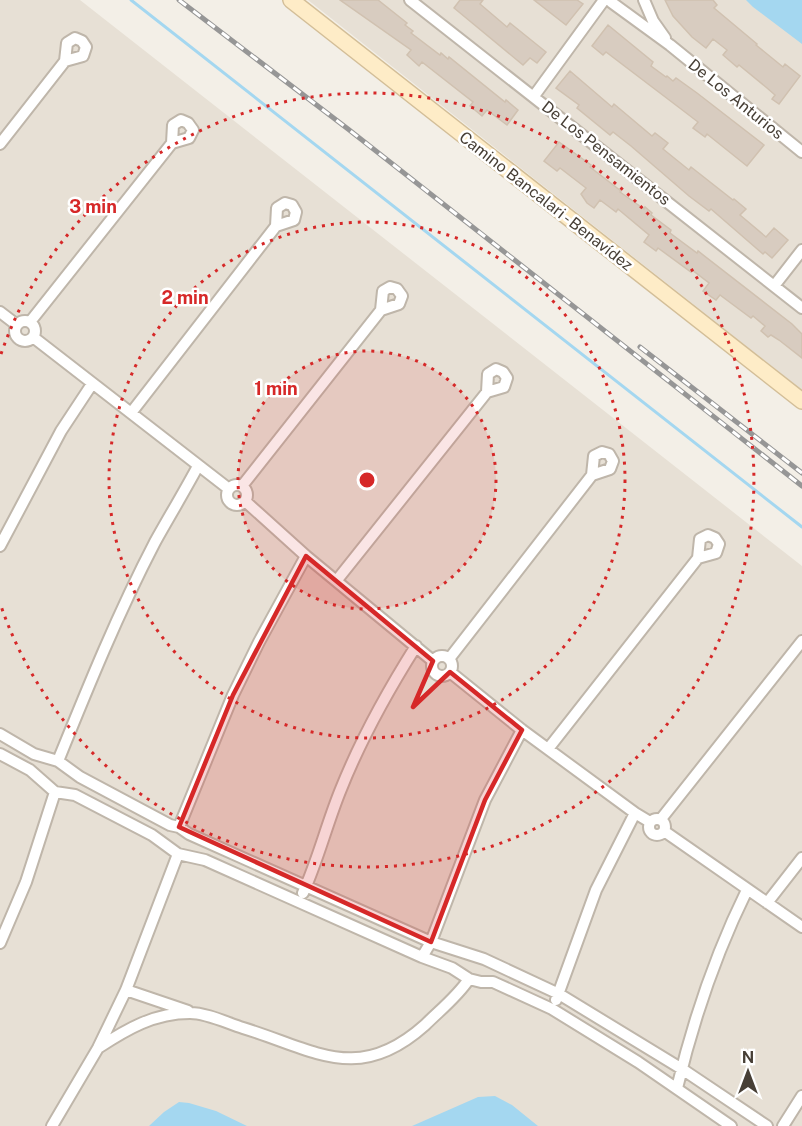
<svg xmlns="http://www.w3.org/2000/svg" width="802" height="1126" font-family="'Public Sans',sans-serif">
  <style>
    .residential { fill: #e7e0d5 }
    .water { fill: #a4d7f0 }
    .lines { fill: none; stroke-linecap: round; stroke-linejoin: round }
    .stream { stroke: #a4d7f0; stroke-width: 3 }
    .building { fill: #d8ccc0; stroke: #d0c1b0; stroke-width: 1.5 }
    .street-casing { stroke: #bfb6aa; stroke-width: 14 }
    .secondary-casing { stroke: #d3be98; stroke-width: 18 }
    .street { stroke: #fff; stroke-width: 10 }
    .secondary { stroke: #feecc7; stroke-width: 15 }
    .rail-casing { stroke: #969696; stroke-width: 5 }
    .rail { stroke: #fff; stroke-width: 3; stroke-dasharray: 9; stroke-linecap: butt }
    .marked { fill: #d62828; fill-opacity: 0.2; stroke: #d62828; stroke-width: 4.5; stroke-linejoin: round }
    .ring { fill: none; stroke: #d62828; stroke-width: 3; stroke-dasharray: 3 6 }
    .labels { text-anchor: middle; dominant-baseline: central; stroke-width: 5; stroke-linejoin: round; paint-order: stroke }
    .street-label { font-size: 16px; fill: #473f36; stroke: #fff }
    .centre { fill: #d62828; stroke: #fff; stroke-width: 3 }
    .ring-label { font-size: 18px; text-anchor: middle; font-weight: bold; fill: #d62828; stroke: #fff; stroke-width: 5; stroke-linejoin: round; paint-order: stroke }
  </style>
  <rect width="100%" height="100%" fill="#f3efe7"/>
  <path class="residential" d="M0,0H80L802,566V1126H0Z
    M308,0H802V390Z"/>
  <path class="water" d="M746,0H802V44L753,7Z
    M495,1096L512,1105L538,1126H412L469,1101L478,1097Z
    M179,1102L189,1103L216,1111L247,1126H149L164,1112Z"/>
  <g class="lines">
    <path class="stream" d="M131,0L802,527"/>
  </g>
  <path class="building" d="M340,0H378L407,23L405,25L413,31L411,33L440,55L441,53L448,59L449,57L505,102L506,100L518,110L507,125L487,110L482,116L470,106L473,102L422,62L419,66L407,55L411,50Z
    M460,0H483L480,4L507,27L510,23L546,52L537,63L530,58L523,65L454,8Z
    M534,0H577L583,4L566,25Z
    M665,0H713L717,5L714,8L757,44L756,45L783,67L785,64L800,76L779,104L772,99L775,95L767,88L739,65L737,67L723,55L727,50L713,39L706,48L692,37L673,16Z
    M608,25L653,62L651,66L666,77L667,76L673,81L676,78L697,93L764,145L747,166L707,134L705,137L693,128L698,122L681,109L606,52L603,55L592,46Z
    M570,71L612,107L614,104L652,136L655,133L668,143L663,149L689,170L691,167L733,200L734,199L746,209L740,215L766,237L774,228L788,240L772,258L765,252L763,254L711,209L709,211L689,196L631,146L613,132L610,135L577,108L579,105L556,88Z
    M559,142L591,165L590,167L621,191L620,192L644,209L645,207L652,213L651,215L671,230L670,233L697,253L698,251L792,324L802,334V358L779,340L771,335L768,337L761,331L765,326L753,316L751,318L720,295L716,300L703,291L709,283L692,270L691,272L658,248L656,251L644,242L649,235L618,209L616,212L600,200L594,208L587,203L581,194L586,188L560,168L557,171L544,161Z"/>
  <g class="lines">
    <defs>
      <path id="street" d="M410,0L802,308
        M644,0L653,21L665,38
        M611,2L670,45L802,152
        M534,96L604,0
        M0,144L65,61L67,43L75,38L82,41L86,47L83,56L65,61
        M774,286L802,250
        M0,312L17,325
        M15 331a10 10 0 1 1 20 0a10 10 0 1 1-20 0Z
        M30,322L172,143L173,125L181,120L188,123L193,130L189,138L172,143
        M33,337L229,489
        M131,413L276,226L294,220L296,212L292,205L285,203L277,208L276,226
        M227 495a10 10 0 1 1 20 0a10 10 0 1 1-20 0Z
        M242,486L381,310L383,291L390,287L397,289L402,296L399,304L381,310
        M245,501L306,556L433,661
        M0,546L61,431L92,384
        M337,580L487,392L504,387L507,378L503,372L496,369L488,374L487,392
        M432 666a10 10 0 1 1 20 0a10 10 0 1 1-20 0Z
        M449,659L592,475L594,456L602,452L609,454L613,461L610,469L592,475
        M450,672L522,730L635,813L650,822
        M0,734L34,754L58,761L80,777L170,825L179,827L189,834L431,942L484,959L559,994L682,1069L767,1126
        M548,749L698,558L700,539L708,535L715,538L719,544L716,553L698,558
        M0,754L30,770L55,792L75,795L152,835L178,854L205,860L422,957L452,968L469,979L481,982H493L552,1009L638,1062L731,1126
        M58,761C88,687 118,613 155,542C169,517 184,492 198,466
        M661,819L802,641
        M649 827a8 8 0 1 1 16 0a8 8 0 1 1-16 0Z
        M179,827L233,695L259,642L306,556
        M664,831L802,927
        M303,893C318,860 327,823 341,789C361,739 387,692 416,646
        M767,903L802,858
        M0,943L26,882L55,792
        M422,957L431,942L485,800L522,730
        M126,990L188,1011
        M556,1000L596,890L635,813
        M98,1048C127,1029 154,1013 190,1013C207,1013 227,1023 243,1028C315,1050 358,1085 425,1025C440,1010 457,997 469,979
        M677,1088C694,1017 715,955 747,890
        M52,1126L98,1048L126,990L178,854
        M783,1126L802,1096"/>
      <path id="secondary" d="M291,0L802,401"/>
    </defs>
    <use href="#street" class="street-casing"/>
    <use href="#secondary" class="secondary-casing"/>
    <use href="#street" class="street"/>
    <use href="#secondary" class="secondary"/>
    <defs>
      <path id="rail" d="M179,0L348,129L802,486
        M640,347L802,473"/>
    </defs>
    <use href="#rail" class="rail-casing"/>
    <use href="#rail" class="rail"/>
  </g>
  <path class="marked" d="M306,556L433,661L413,707L450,672L522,730L485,800L431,942L179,827L233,695Z"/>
  <circle cx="367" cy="480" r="129" fill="#d62828" fill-opacity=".12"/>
  <g class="ring">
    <circle cx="367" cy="480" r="129"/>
    <circle cx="367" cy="480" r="258"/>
    <path d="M1 354A387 387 0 1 1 1 606"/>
  </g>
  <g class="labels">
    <g class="street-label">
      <text transform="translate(736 99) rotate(39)">De Los Anturios</text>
      <text transform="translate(606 153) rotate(38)">De Los Pensamientos</text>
      <text transform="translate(546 201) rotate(38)">Camino Bancalari - Benavídez</text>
    </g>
  </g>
  <circle cx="367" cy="480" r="9" class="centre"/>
  <g class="ring-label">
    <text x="93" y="213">3 min</text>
    <text x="185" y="304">2 min</text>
    <text x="276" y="395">1 min</text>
  </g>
  <g transform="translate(748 1072)" stroke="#ffffff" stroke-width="4.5" paint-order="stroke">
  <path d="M0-4.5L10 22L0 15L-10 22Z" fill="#473f36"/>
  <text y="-9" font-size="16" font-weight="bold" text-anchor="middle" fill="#473f36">N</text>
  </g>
</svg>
